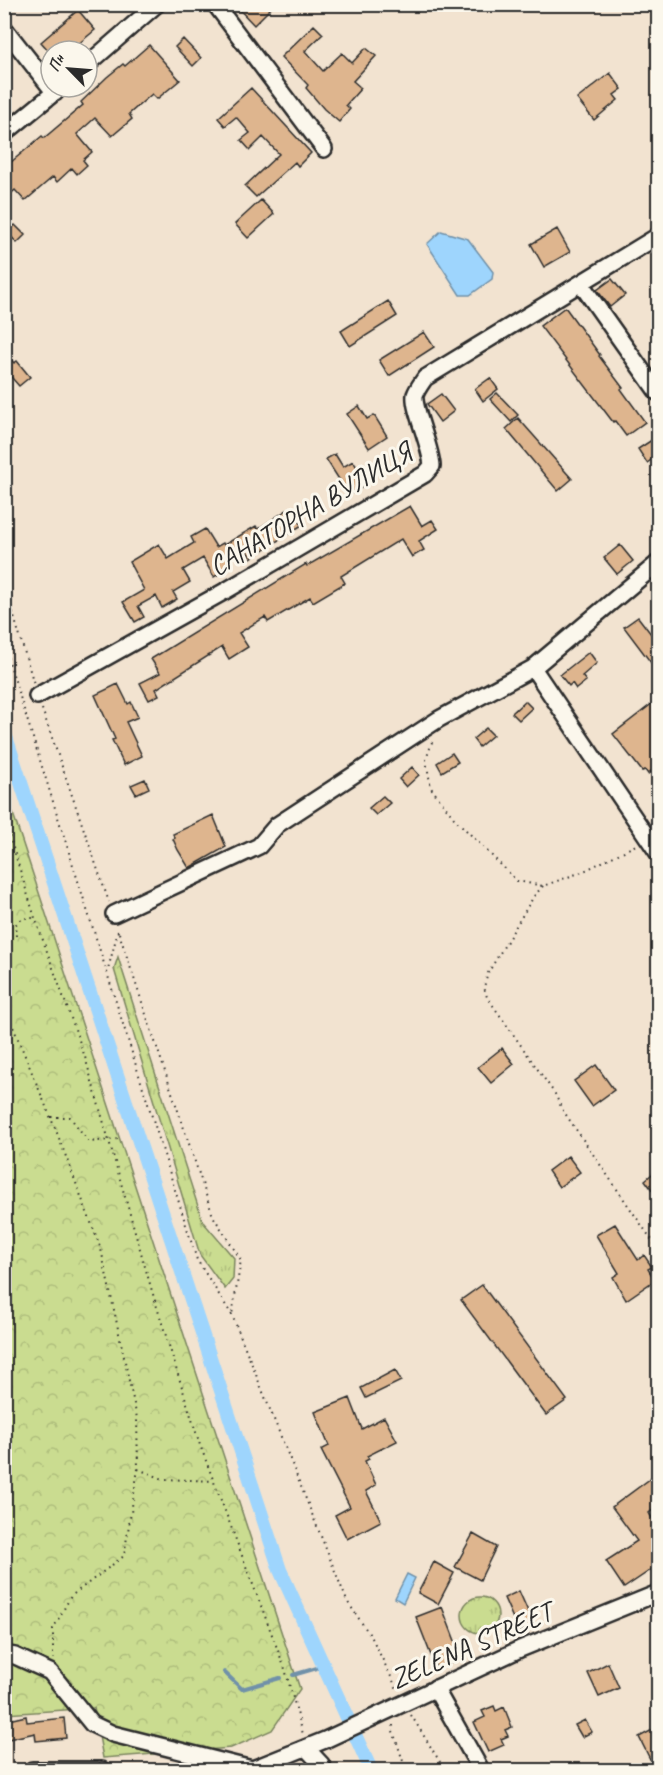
<svg xmlns="http://www.w3.org/2000/svg" width="663" height="1775" font-family="Caveat,sans-serif">
  <style>
    .grass { fill: url(#grass-tufts); stroke: #7a845e; stroke-width: 1.5 }
    .forest { fill: url(#forest-crowns); stroke: #7a845e; stroke-width: 1.5 }
    .water { fill: #9ed5fd; stroke: #7091a9; stroke-width: 1.5 }
    .lines { fill: none; stroke-linecap: round; stroke-linejoin: round }
    .stream { stroke: #7091a9; stroke-width: 4 }
    .canal { stroke: #9ed5fd; stroke-width: 14 }
    .building { fill: #deb58e; stroke: #2b2b2b; stroke-width: 1.5 }
    .minor-casing { stroke: #2b2b2b; stroke-width: 20 }
    .path { stroke: #2b2b2b; stroke-width: 2; stroke-dasharray: 1.5 4.5; stroke-linecap: butt }
    .minor { stroke: #fbf7ec; stroke-width: 15 }
    .labels { text-anchor: middle; dominant-baseline: central; stroke-width: 6; stroke-linejoin: round; paint-order: stroke }
    .street-label { font-size: 28px; fill: #2b2b2b; stroke: #fbf7ec }
  </style>
  <defs>
    <pattern id="grass-tufts" width="24" height="20" patternUnits="userSpaceOnUse" patternTransform="scale(1.5)"><rect width="24" height="20" fill="#cadc90"/><path d="M3 7l-1-3M5 7V3M7 7l1-3M15 17l-1-3M17 17v-4M19 17l1-3" fill="none" stroke="#aebd7c"/></pattern>
    <pattern id="forest-crowns" width="20" height="18" patternUnits="userSpaceOnUse" patternTransform="scale(1.5)"><rect width="20" height="18" fill="#cadc90"/><path d="M2 6a3 3 0 1 1 6 0M12 15a3 3 0 1 1 6 0" fill="none" stroke="#aebd7c"/></pattern>
  </defs>
  <rect width="100%" height="100%" fill="#f2e3d0"/>
  <filter id="ink" filterUnits="userSpaceOnUse"><feTurbulence type="fractalNoise" baseFrequency=".0167" numOctaves="2"/><feDisplacementMap in="SourceGraphic" scale="12" xChannelSelector="R" yChannelSelector="G"/><feConvolveMatrix kernelMatrix="1 2 1 2 8 2 1 2 1" color-interpolation-filters="sRGB"/></filter>
  <g filter="url(#ink)">
    <path class="grass" d="M118,957L203,1222L234,1258L233,1279L225,1289L200,1255L114,969Z
      M462 1615a18 18 0 1 1 36 0a18 18 0 1 1-36 0Z"/>
    <path class="forest" d="M4,786L300,1689L272,1730L231,1748L103,1758L94,1708L5,1714Z"/>
    <path class="water" d="M441,231L468,239L493,272L492,279L470,295H460L427,244Z
      M407,1574L415,1578L403,1603L395,1598Z"/>
    <g class="lines">
      <path class="stream" d="M224,1672L242,1689L280,1678
        M293,1675L324,1666"/>
      <path class="canal" d="M4,731L280,1570L371,1770"/>
    </g>
    <path class="building" d="M234,4H275L254,25Z
      M78,10L95,30L70,51H49L41,42Z
      M314,25L323,34L305,51L323,71L342,53L352,63L366,48L376,56L353,81L361,88L346,105L350,109L339,122L324,109L306,88L308,85L281,57Z
      M183,39L201,58L193,66L175,47Z
      M149,45L180,80L157,99L152,94L129,114L132,119L112,136L95,118L77,134L92,152L83,160L87,165L77,174L72,168L57,182L53,177L25,201L15,190L4,200V168L42,136L44,138L83,105L81,102L107,77L123,64L125,66Z
      M610,73L622,89L614,95L618,100L594,120L577,99Z
      M251,88L311,153L298,166L295,162L256,197L245,186L279,154L263,137L250,150L241,140L250,133L236,117L225,126L218,118Z
      M261,200L274,214L248,238L235,224Z
      M15,225L25,235L17,243L7,232Z
      M557,229L570,252L544,267L531,244Z
      M612,279L625,295L610,307L597,290Z
      M388,301L397,316L350,346L341,331Z
      M565,307L600,355L599,356L623,388L621,389L645,422L626,436L615,421L613,422L540,326Z
      M424,332L434,347L389,376L379,360Z
      M4,352L14,363L17,361L30,377L19,386L4,369Z
      M490,378L498,389L483,401L475,389Z
      M497,393L518,415L511,422L490,399Z
      M441,394L454,411L440,422L427,404Z
      M359,406L367,419L374,415L387,436L369,448L347,414Z
      M518,418L572,479L558,491L506,429Z
      M658,436V455L647,463L638,449Z
      M335,454L343,467L353,461L368,484L349,495L326,459Z
      M410,506L422,526L432,520L438,529L419,541L424,550L412,557L401,539L341,576L345,583L313,602L310,597L268,622L265,617L239,633L248,647L229,659L222,647L156,689L159,695L149,700L140,683L160,673L151,659L306,564L307,566Z
      M290,508L302,525L251,558L244,546L227,556L232,566L214,577L203,558L183,570L190,582L173,592L177,599L162,608L156,596L138,606L144,617L135,622L123,602L144,590L129,562L159,544L168,559L194,543L191,537L205,529L216,547L223,543L224,545L256,526L258,529Z
      M620,545L633,561L617,574L604,558Z
      M638,617L658,643V672L624,627Z
      M589,652L597,663L582,676L586,681L576,689L572,683L569,686L560,675Z
      M118,684L128,704L131,702L138,717L126,722L142,756L124,765L112,740L115,739L95,695Z
      M658,699V781L651,771L648,774L645,770L642,771L613,734Z
      M525,701L532,708L519,720L512,713Z
      M486,728L493,735L479,747L473,739Z
      M452,753L458,762L442,772L437,763Z
      M412,767L419,775L406,787L399,779Z
      M145,779L149,788L136,794L131,785Z
      M383,796L390,803L376,815L369,808Z
      M213,815L226,847L189,868L178,850L173,839L175,838L173,834Z
      M502,1048L514,1064L491,1083L478,1067Z
      M596,1065L614,1090L592,1106L574,1081Z
      M568,1156L580,1172L559,1187L548,1171Z
      M658,1169V1198L645,1180Z
      M615,1224L638,1260L644,1255L652,1267L648,1269L655,1280L626,1300L613,1277L619,1273L596,1235Z
      M482,1285L567,1400L546,1415L461,1300Z
      M395,1370L401,1381L366,1398L361,1388Z
      M350,1398L362,1429L384,1417L397,1441L367,1456L369,1459L365,1461L376,1485L366,1491L381,1521L347,1539L335,1515L350,1507L321,1450L329,1446L315,1412Z
      M658,1473V1506L649,1513L658,1528V1565L624,1588L606,1561L637,1541L612,1507Z
      M473,1534L496,1547L480,1580L455,1567Z
      M434,1562L454,1573L438,1604L418,1593Z
      M519,1591L534,1625L519,1632L504,1598Z
      M442,1607L462,1659L436,1668L416,1617Z
      M608,1663L619,1688L599,1697L588,1673Z
      M494,1706L496,1711L504,1707L512,1727L505,1730L508,1736L501,1739L504,1745L488,1752L474,1722L485,1717L482,1711Z
      M26,1716L27,1722L64,1718L66,1738L36,1741L35,1733L4,1740V1721Z
      M585,1720L592,1732L582,1737L575,1725Z
      M658,1727V1755L650,1759L639,1737Z"/>
    <g class="lines">
      <defs>
        <path id="minor" d="M215,4L324,149
          M4,28L55,93
          M87,65L157,4
          M4,134L61,87
          M581,284L658,393
          M658,563L533,668L658,853
          M37,696L227,590L425,474L432,466C431,446 413,409 415,395C417,389 421,384 425,378L658,236
          M114,914L259,846L277,825L439,719L533,668
          M4,1654L15,1656L50,1672L92,1724L113,1734L252,1769
          M435,1688L481,1770
          M306,1748L321,1764L324,1770
          M32,1770H102
          M250,1770L325,1740L520,1649L658,1593"/>
      </defs>
      <use href="#minor" class="minor-casing"/>
      <path class="path" d="M4,583L34,684
        M4,646L107,973
        M42,709L109,902
        M432,742L426,760L431,788L454,818L517,881L543,886L582,872L636,845
        M4,819L35,918L85,1057L152,1291L200,1445L285,1669L303,1734
        M543,886L534,896L488,973L484,987L487,997L555,1094L562,1109L658,1249
        M118,931L107,973L197,1260L232,1315L347,1601L372,1638L398,1691
        M119,933L213,1216L241,1260L232,1315
        M16,936L15,925L23,918H35
        M4,1005L57,1133L101,1249L137,1418L138,1469L124,1556L71,1596L53,1629V1659
        M51,1117H70L89,1142L118,1139
        M138,1469L163,1479L214,1481
        M411,1715L445,1770
        M393,1725V1731L406,1770"/>
      <use href="#minor" class="minor"/>
    </g>
  </g>
  <g class="labels">
    <g class="street-label">
      <text transform="translate(310 509) rotate(-31)">САНАТОРНА ВУЛИЦЯ</text>
      <text transform="translate(471 1645) rotate(-24)">ZELENA STREET</text>
    </g>
  </g>
  <rect width="663" height="1775" fill="none" stroke="#fbf7ec" stroke-width="24"/>
  <rect x="12" y="12" width="639" height="1751" fill="none" stroke="#2b2b2b" stroke-width="2" filter="url(#ink)"/>
  <g transform="translate(69 69) rotate(295)"><circle r="28" fill="#fbf7ec" stroke="#a8a59f" stroke-width="1.5"/>
  <path d="M0-4.5L10 22L0 15L-10 22Z" fill="#2b2b2b"/>
  <text y="-9" font-size="16" font-weight="bold" text-anchor="middle" fill="#2b2b2b">Пн</text>
  </g>
</svg>
